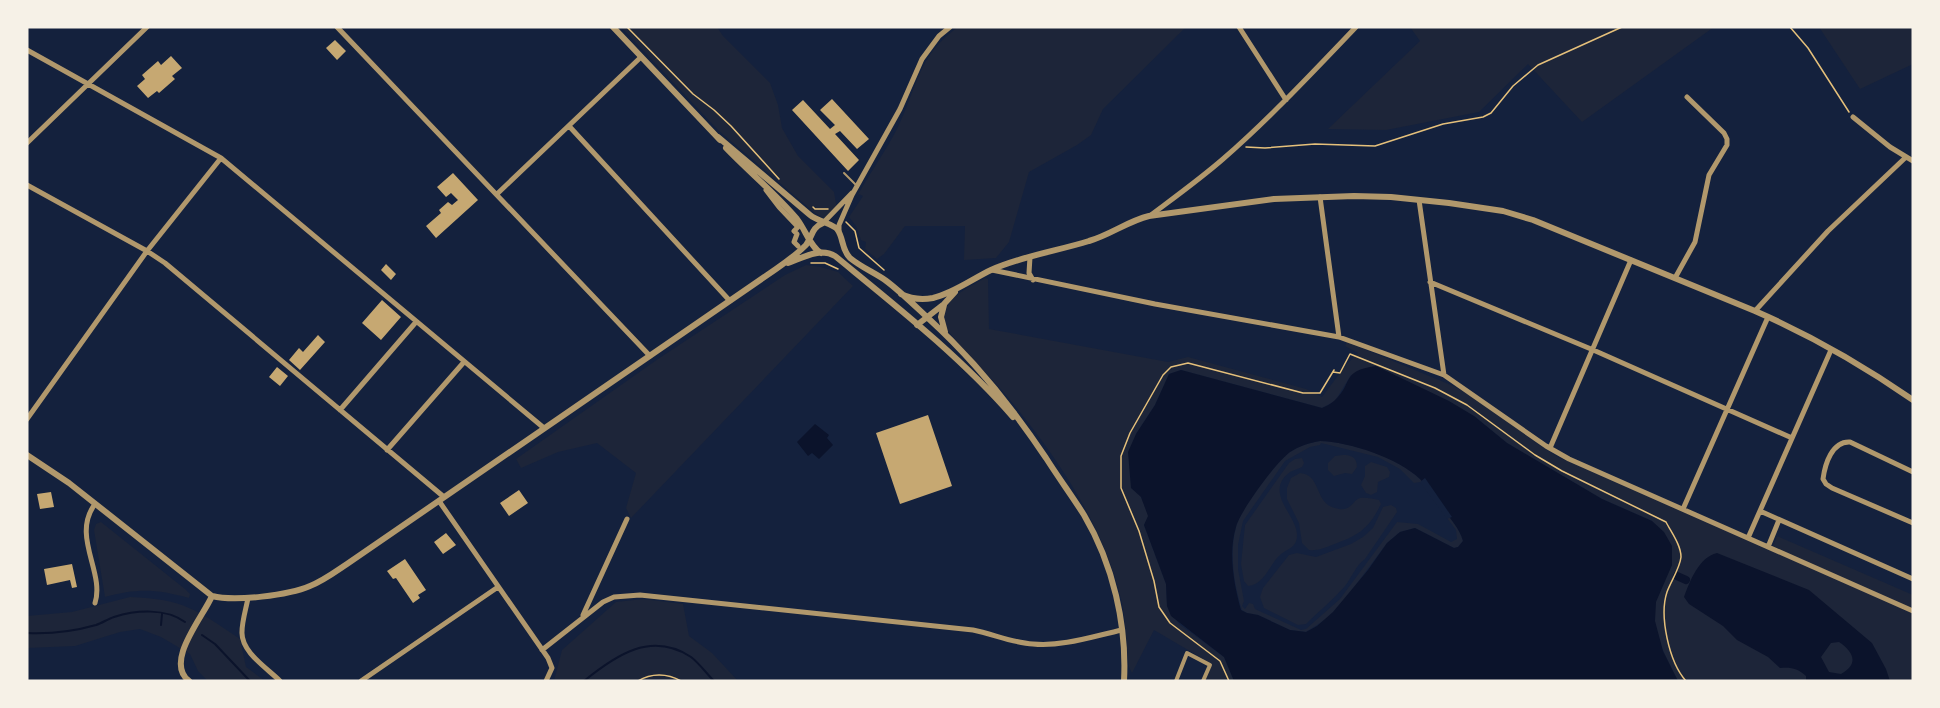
<svg xmlns="http://www.w3.org/2000/svg" width="1940" height="708" font-family="Lora,serif">
  <style>
    .green { fill: #1d2539; fill-rule: evenodd }
    .water { fill: #0b132b; fill-rule: evenodd }
    .pier { fill: #14213d }
    .lines { fill: none; stroke-linecap: round; stroke-linejoin: round }
    .stream { stroke: #0b132b; stroke-width: 2 }
    .canal { stroke: #0b132b; stroke-width: 8 }
    .building { fill: #c6a872 }
    .path { stroke: #e5c07b; stroke-width: 1.5 }
    .service { stroke: #b1986c; stroke-width: 2 }
    .pedestrian { stroke: #b1986c; stroke-width: 4 }
    .minor { stroke: #b1986c; stroke-width: 5 }
    .tertiary { stroke: #b1986c; stroke-width: 6 }
  </style>
  <rect width="100%" height="100%" fill="#14213d"/>
  <path class="green" d="M621,27H717L723,36L770,83L778,105L782,128L798,156L834,192L837,209L827,220L815,213L718,130Z
    M958,27H1186L1103,109L1091,135L1077,145L1029,172L1009,242L996,258L964,260L965,226H905L884,254L877,259L865,249L866,242L861,240L856,226L849,217L863,196L859,194L854,202C867,177 884,154 897,129C917,89 917,56 958,27Z
    M1410,27H1714L1582,122L1528,64L1479,112L1386,130L1328,129L1420,41Z
    M1819,27H1913V64L1860,89Z
    M806,265L821,267L838,272L853,286L631,518L626,508L636,473L597,443L558,452L521,468L516,459L658,359L785,275Z
    M985,278L988,279L989,329L1168,362L1188,357L1306,389L1322,397L1346,365L1358,353L1345,346L1347,342L1451,385C1490,403 1521,435 1558,457L1771,551L1777,536L1913,595V681H1678C1666,658 1649,627 1656,600C1660,588 1666,576 1672,565L1652,521L1602,499L1507,443L1474,416L1351,375L1335,401L1322,408L1181,370L1169,374L1155,405L1136,434L1141,497L1149,516L1144,525L1166,584L1167,606L1179,624L1224,657L1234,681H1205L1212,664L1154,630L1132,673L1129,667C1126,646 1126,624 1122,603C1105,528 1058,458 1010,400C990,376 964,352 946,328C939,299 963,291 985,278Z
    M1320,441C1350,442 1398,457 1420,479C1428,488 1436,499 1443,509C1450,518 1460,529 1463,541L1458,547L1454,548L1415,528L1400,532L1387,543L1349,594L1328,618L1306,632L1290,630L1258,615L1247,613L1242,610C1234,585 1229,553 1236,527C1240,510 1275,463 1290,452C1299,446 1309,443 1320,441ZM1321,443L1378,457L1400,469L1414,483L1420,482L1456,530L1457,539L1451,542L1418,524L1397,522L1340,599L1306,629L1301,630L1255,609L1253,604L1249,603L1245,609L1242,606L1244,601L1238,569V545L1243,521L1285,461L1310,447L1320,445Z
    M1343,455C1351,455 1357,457 1357,467L1352,474L1345,473L1334,476L1328,470V463L1335,456Z
    M1302,458L1304,463L1302,467C1298,469 1294,470 1290,472C1263,492 1297,515 1297,535C1297,548 1288,548 1280,555C1269,565 1265,584 1248,586L1244,581L1241,564L1245,525L1289,463L1295,459Z
    M1371,462L1387,467L1390,472L1389,477L1378,482L1377,492L1371,495L1366,493L1361,485L1365,476V466Z
    M1300,473C1322,475 1314,503 1335,508C1352,513 1351,501 1360,498C1365,497 1374,499 1379,500L1381,504C1368,530 1359,535 1332,545C1324,548 1318,551 1309,550L1302,543L1299,523L1287,499V488L1291,478Z
    M1391,505L1396,508L1397,512L1365,559C1356,565 1352,577 1345,586C1333,600 1319,611 1306,624L1298,625L1264,608L1260,597L1263,588L1289,555L1297,553L1316,557L1351,544L1363,537L1373,528L1383,507Z
    M101,522L185,589L190,594L189,598C157,589 137,588 105,597L94,530L96,524Z
    M130,597C184,599 197,610 240,639L246,667L265,681H208L198,671L190,654L161,637L140,629L120,632L75,646L27,648V616L72,612Z
    M643,599L683,604L689,636L712,653L738,681H662L656,679L641,681H554L562,650L616,602Z"/>
  <path class="water" d="M1376,366L1449,401L1474,416L1507,443L1602,499L1652,521L1664,532L1672,546V565L1656,602L1655,621L1663,651L1678,681H1234L1224,657L1171,616L1167,606L1166,584L1144,525L1148,516L1141,497L1131,488L1128,452L1136,434L1155,405L1169,374L1181,370L1322,408C1326,406 1331,404 1334,401C1354,383 1340,371 1376,366ZM1320,441C1350,442 1398,458 1420,479C1428,488 1436,499 1443,509C1450,518 1460,529 1463,541L1458,547L1454,548L1415,528L1400,532L1387,543L1368,570L1333,612L1317,626L1306,632L1290,630L1258,615L1247,613L1241,610C1234,585 1228,553 1236,527C1240,511 1276,462 1290,452C1299,446 1309,443 1320,441Z
    M815,424L829,435L827,438L833,445L819,459L812,453L808,456L797,442Z
    M1717,553L1809,590L1872,643L1886,669L1890,681H1806V676C1797,668 1791,667 1780,668L1768,657L1737,640L1723,626L1689,604L1684,597C1690,581 1699,557 1717,553ZM1839,642C1854,652 1859,664 1841,674L1829,672L1821,657L1831,643Z"/>
  <path class="pier" d="M1425,478L1452,517L1447,519L1420,482Z"/>
  <g class="lines">
    <path class="stream" d="M161,625L162,614
      M27,633C49,634 75,631 96,625C102,623 108,619 114,617C136,610 166,608 185,622
      M202,635L215,644L250,681
      M584,681C616,655 651,631 691,657C699,663 707,674 714,681"/>
    <path class="canal" d="M1677,576L1686,580"/>
  </g>
  <path class="building" d="M335,40L346,51L337,60L326,48Z
    M171,56L182,68L172,76L175,79L159,93L157,91L148,98L137,86L145,79L142,75L158,61L161,65Z
    M832,99L869,139L857,149L840,131L835,134L859,160L848,171L792,110L803,100L830,129L835,125L820,110Z
    M453,173L478,200L436,238L426,226L441,213L439,210L448,202L452,205L458,200L451,193L446,197L437,187Z
    M386,264L396,274L391,280L381,270Z
    M382,300L401,317L381,340L362,323Z
    M318,335L325,342L300,370L289,360L299,348L303,352Z
    M277,367L288,376L280,386L269,377Z
    M928,415L952,486L900,504L876,433Z
    M519,490L528,503L509,516L500,503Z
    M51,492L54,507L40,509L37,494Z
    M446,533L456,545L443,554L434,542Z
    M405,559L426,590L418,595L420,598L413,603L396,578L393,579L387,571Z
    M72,564L77,587L72,588L70,580L47,585L44,569Z"/>
  <g class="lines">
    <path class="path" d="M627,27L693,94L714,110L731,126L779,179
      M1790,27L1808,48L1849,112
      M1246,147L1265,148L1315,144L1375,146L1443,124L1483,117L1491,113L1513,86L1538,65L1622,27
      M813,207L815,209H828
      M846,222L855,231L859,248L884,270
      M811,263H825L838,269
      M1333,372L1340,373L1350,354L1435,388L1467,405L1535,455L1562,471L1666,522C1671,532 1681,545 1681,557C1680,568 1671,581 1667,592C1659,616 1669,662 1686,681
      M638,681C651,673 667,673 681,681
      M1229,681L1220,661L1170,623L1159,607L1154,581L1139,531L1121,488V456L1130,433L1163,375L1171,367L1188,363L1303,393H1320L1334,370"/>
    <path class="service" d="M844,173L857,186"/>
    <path class="pedestrian" d="M1176,681L1187,653L1210,665L1203,681"/>
    <path class="minor" d="M337,27L650,356
      M1239,27L1286,100
      M27,50L221,158L544,428
      M1853,117L1890,147L1913,161
      M569,126L730,301
      M27,143L147,27
      M27,185L147,251L165,263L444,497
      M766,190L779,207L798,227L794,231L797,234L794,242L798,246
      M497,194L641,57
      M1320,197L1339,337
      M1419,200L1444,375
      M1151,215C1175,197 1200,179 1223,159C1270,118 1313,72 1356,27
      M823,223L852,193
      M839,231V225L852,195L900,109L922,59L939,36L950,27
      M1030,257L1029,273L1033,280
      M992,270L1155,304L1339,337L1444,375L1546,446L1569,459L1913,611
      M1675,278L1695,242L1709,175L1727,145V139L1724,133L1687,97
      M1430,282L1591,349L1792,438
      M1755,311L1828,231L1905,158
      M340,410L416,322
      M27,419L147,251L221,158
      M1550,448L1631,260
      M387,450L464,362
      M1913,472L1850,442C1832,441 1825,464 1823,479L1826,484L1832,488L1913,523
      M439,501L548,658L552,668L546,681
      M1683,509L1768,317
      M1760,511L1913,579
      M1748,538L1831,350
      M1768,547L1779,520
      M248,598C246,609 242,621 242,632C241,652 267,668 280,681
      M95,603C105,572 71,536 95,504
      M583,615L627,519
      M542,650L603,602L614,597L640,595L973,630C993,634 1013,643 1033,644C1062,647 1094,636 1122,630
      M361,681L498,587"/>
    <path class="tertiary" d="M613,27L720,140
      M718,137L810,215C817,221 833,224 837,229C844,238 841,249 850,258C861,267 873,272 885,280C900,291 915,306 929,319C974,360 1012,407 1046,458C1058,477 1072,496 1084,515C1113,564 1127,625 1124,681
      M726,148C749,172 775,193 797,219C805,229 811,248 821,253
      M788,263C802,258 820,247 835,256C896,306 961,357 1013,417
      M901,294C911,299 922,300 933,298C954,293 972,279 991,270C1022,256 1057,251 1089,241C1110,235 1128,221 1149,216L1274,199L1354,196L1391,197L1449,203L1503,211L1533,220L1755,311C1810,335 1864,366 1913,400
      M944,305L941,317L945,332
      M917,325L944,304L955,292
      M27,455L69,483L212,596C235,602 289,595 310,586C323,581 335,572 347,564L776,269C786,262 797,254 806,245C813,236 811,228 823,223
      M189,681C164,662 203,617 212,596"/>
  </g>
  <rect width="1940" height="708" fill="none" stroke="#f6f1e7" stroke-width="57"/>
</svg>
